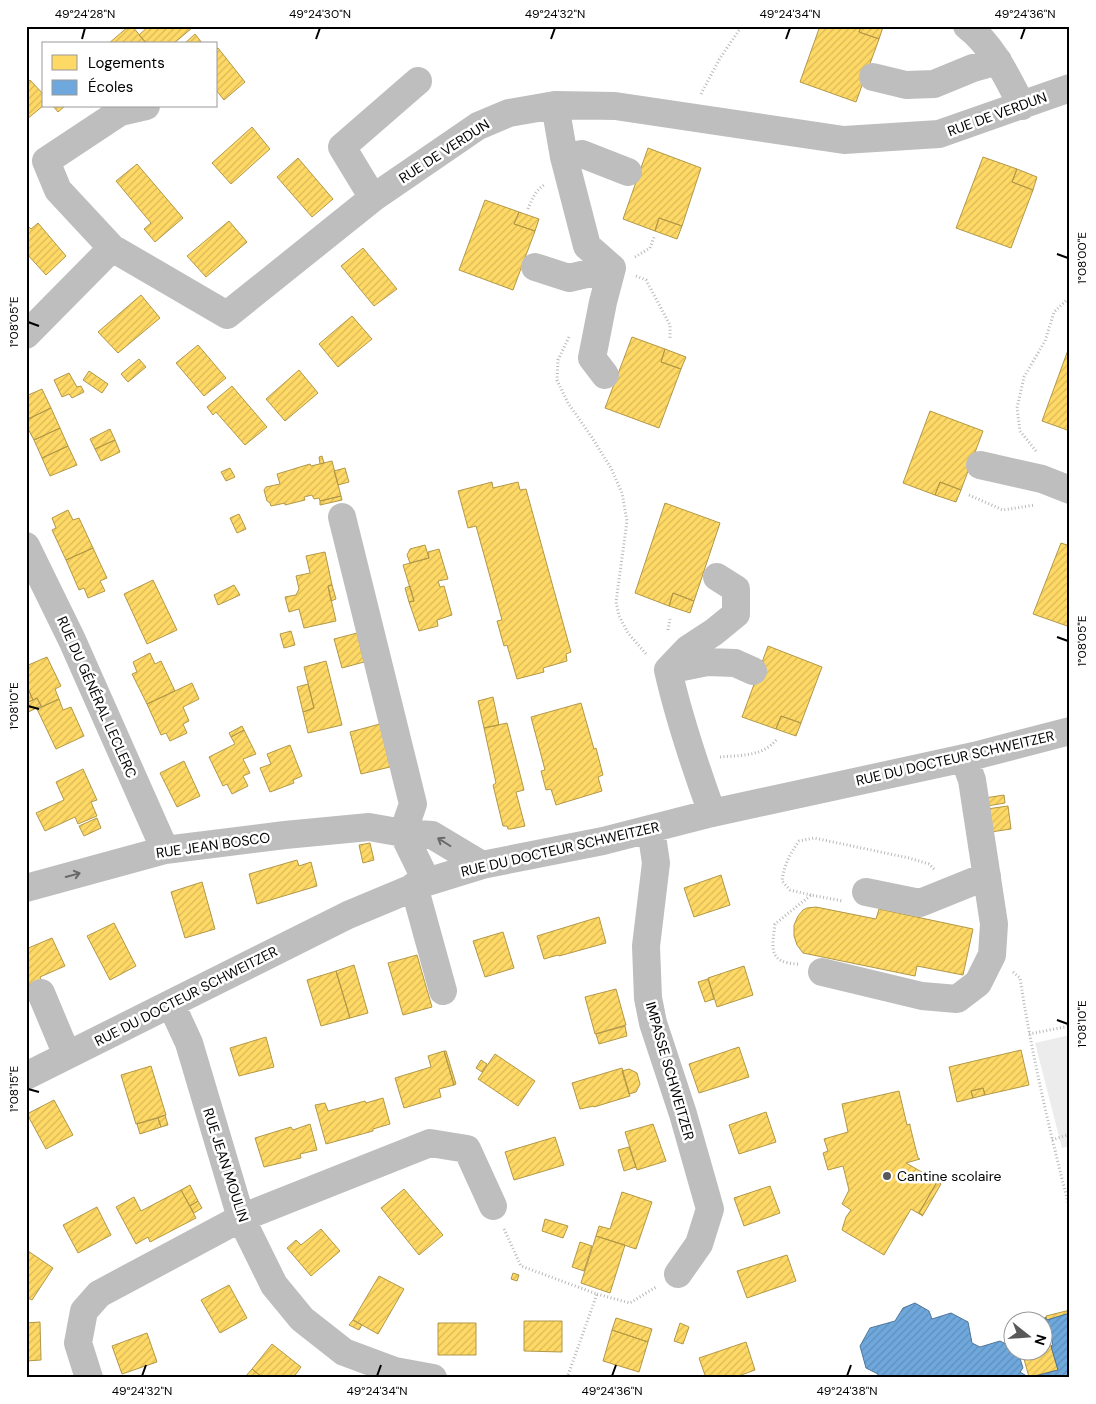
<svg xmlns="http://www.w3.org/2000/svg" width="1096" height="1404" font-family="'DM Sans',sans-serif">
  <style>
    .park { fill: #ececec }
    .homes { fill: url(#homes-hatch); stroke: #b29847 }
    .schools { fill: url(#schools-hatch); stroke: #4e769a }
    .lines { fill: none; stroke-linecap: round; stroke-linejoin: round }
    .path { stroke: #b9b9b9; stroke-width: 3; stroke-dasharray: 1 2.5; stroke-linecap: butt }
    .minor { stroke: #bebebe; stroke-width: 28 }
    .oneway { stroke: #686868 }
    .ticks { fill: none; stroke: #000; stroke-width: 2 }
    .poi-dot { fill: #595959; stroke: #fff; stroke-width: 2 }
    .labels { text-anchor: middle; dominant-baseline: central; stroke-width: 5; stroke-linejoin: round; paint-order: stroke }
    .street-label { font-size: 14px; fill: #000; stroke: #fff }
    .poi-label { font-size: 14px; fill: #000; stroke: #fff; text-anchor: start }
    .neatline { fill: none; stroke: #000; stroke-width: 2 }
    .ticks-label { font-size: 12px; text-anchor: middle; fill: #000 }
  </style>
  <defs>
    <pattern id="homes-hatch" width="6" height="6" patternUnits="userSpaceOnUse" patternTransform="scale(1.25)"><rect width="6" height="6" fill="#ffd966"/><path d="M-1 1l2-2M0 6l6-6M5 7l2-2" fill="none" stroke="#d9b857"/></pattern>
    <pattern id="schools-hatch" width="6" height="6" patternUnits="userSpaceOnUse" patternTransform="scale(1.25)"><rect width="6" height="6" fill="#6fa8dc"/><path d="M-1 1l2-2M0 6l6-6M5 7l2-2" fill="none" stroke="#5e8fbb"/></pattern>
  </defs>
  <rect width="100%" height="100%" fill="#fff"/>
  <path class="park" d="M1070,1035V1146L1062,1148L1035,1043Z"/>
  <path class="homes" d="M129,26H132L147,44H108Z
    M149,26H190L192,28L173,44H147L139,35Z
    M820,26H861L859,32L879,39L856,102L800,82Z
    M861,26L883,27L879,39L859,32Z
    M195,34L202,43L184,44Z
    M218,48L245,82L224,100L216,90V49Z
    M30,80L44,95V105L26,120V83Z
    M53,106H65L58,112Z
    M252,127L270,149L231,184L212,163Z
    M648,148L701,168L682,226L659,218L655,231L623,219Z
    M983,157L1017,169L1012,182L1033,190L1011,248L956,228Z
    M298,158L333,199L312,217L277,177Z
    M137,164L183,218L155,242L144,229L151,223L116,181Z
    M1017,169L1037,177L1033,190L1012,182Z
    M485,200L519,212L514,224L535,231L513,290L459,270Z
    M519,212L539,219L535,231L514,224Z
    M659,218L682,226L677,239L655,231Z
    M229,221L247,242L206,277L187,256Z
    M38,223L66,256L46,275L26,253V224L31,229Z
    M363,248L397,289L374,306L341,266Z
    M141,295L160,318L118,353L98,332Z
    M352,316L372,339L338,367L319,344Z
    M632,337L665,349L661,362L681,369L659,428L605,408Z
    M198,345L226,378L204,396L176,363Z
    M665,349L686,357L681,369L661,362Z
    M1068,350H1070V431L1042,421Z
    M139,359L146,367L128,382L121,374Z
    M299,370L318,393L285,421L266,399Z
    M89,371L108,384L102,393L83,380Z
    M69,373L77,387L81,386L84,392L72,398L69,394L62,397L54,380Z
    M232,386L267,427L245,445L216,412L213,415L207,407Z
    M42,389L51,408L26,420V396Z
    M51,408L60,428L34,440L26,425V420Z
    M930,411L983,431L961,490L940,482L935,495L903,483Z
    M60,428L68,446L42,458L34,440Z
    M110,429L115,440L95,449L90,439Z
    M115,440L120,452L101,461L95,449Z
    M68,446L77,465L50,476L42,458Z
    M322,456L324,463L320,464L319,457Z
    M332,461L341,496L320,501L319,498L314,499L312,495L304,497L305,500L285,505V503L271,506L270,503L267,501L264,490L266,487L280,484L277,474L310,464L311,466Z
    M230,468L235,477L226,481L221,472Z
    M345,468L349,482L338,485L334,471Z
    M492,482L493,488L518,482L520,490L526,489L571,652L566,654L567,661L543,668L544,672L517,679L507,645L504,646L497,621L502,620L476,526L468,528L458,491Z
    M940,482L961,490L956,502L935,495Z
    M341,496L342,500L320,505V501Z
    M665,503L720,523L694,601L673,593L669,606L635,593Z
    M68,510L73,520L79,518L93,548L66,560L52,530L56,528L52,518Z
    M239,514L246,529L237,533L230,518Z
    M1061,543L1070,546V627L1033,614Z
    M425,545L429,558L410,563L407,555L410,549Z
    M93,548L107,578L100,581L105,591L88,598L84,588L79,590L66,560Z
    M439,549L448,579L438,581L440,587L444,586L452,615L437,620L438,626L419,631L409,602L414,601L403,565L429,558L428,552Z
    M325,552L332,585L328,586L336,621L304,628L299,609L289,612L285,597L296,595L299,589L296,576L310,573L306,556Z
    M153,580L177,630L147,644L124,594Z
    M234,585L240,595L218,605L214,595Z
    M332,585L336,599L331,601L328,586Z
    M410,586L414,601L409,602L405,588Z
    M673,593L694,601L690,613L669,606Z
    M291,631L295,645L284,648L280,634Z
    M357,633L364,662L342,668L334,639Z
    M768,646L822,667L801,723L781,716L776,729L742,717Z
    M150,653L155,664L161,661L175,691L147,704L132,674L137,672L133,662Z
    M47,657L61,686L55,689L59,699L42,707L37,698L33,700L26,684V666Z
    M326,661L342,725L308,733L303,712L314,708L304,667Z
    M192,683L199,699L183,707L189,721L183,724L187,733L170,741L166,733L161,735L147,704Z
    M26,684L33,700L26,703Z
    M308,684L314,708L303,712L297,687Z
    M493,697L499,725L484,728L478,701Z
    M37,698L41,706L26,713V703Z
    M59,699L63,710L71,707L84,736L56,749L37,709Z
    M581,703L594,749L596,748L603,775L598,777L602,791L556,805L551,789L546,790L541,771L545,770L531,717Z
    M781,716L801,723L796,736L776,729Z
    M507,723L524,790L516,792L525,826L511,829H508L507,826H503L493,785L496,783L484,728Z
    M380,724L390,767L361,774L350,732Z
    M242,726L244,730L231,737L229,733Z
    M244,730L256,754L243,759L250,773L243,776L248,786L232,794L227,784L223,786L209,757L235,744L231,737Z
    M290,745L302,776L293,780L294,783L270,792L260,768L271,764L267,754Z
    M184,761L200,796L177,807L160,773Z
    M83,769L97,800L91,802L97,816L78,824L75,817L45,831L36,813L64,800L56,782Z
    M1004,795L1005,803L987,806L985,798Z
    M1008,806L1011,829L991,832L987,809Z
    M97,818L101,828L84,836L79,826Z
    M370,843L374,860L363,863L359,845Z
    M297,860L299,866L311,862L317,886L257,904L249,874Z
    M721,875L730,905L694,917L684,888Z
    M202,882L215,929L185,938L171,892Z
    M816,907L876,919L879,909L973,929L963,975L917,966L915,976L803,953L797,945L794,936V925L798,916L803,910L807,908Z
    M599,917L606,943L559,956L558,955L544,959L537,936Z
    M114,923L136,966L110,980L87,936Z
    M503,932L514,968L485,977L473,941Z
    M52,938L65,966L40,977L43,984L31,989L26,977V949Z
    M417,955L432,1007L403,1015L388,963Z
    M354,965L368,1013L350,1018L336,971Z
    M744,966L753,995L717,1007L708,978Z
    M336,971L350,1018L321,1026L307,980Z
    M708,979L714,999L705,1002L698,982Z
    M616,989L626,1025L595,1034L585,997Z
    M625,1026L627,1036L599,1044L596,1034Z
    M266,1037L274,1067L239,1076L230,1048Z
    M739,1047L749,1077L699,1093L689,1064Z
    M1021,1050L1029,1085L985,1095L983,1088L971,1091L973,1098L957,1102L949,1067Z
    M444,1051H446L456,1084L454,1085Z
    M444,1051L454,1085L439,1089L441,1097L404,1108L395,1078L431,1067L428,1056Z
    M495,1054L535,1081L518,1106L478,1079Z
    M481,1060L487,1064L482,1072L476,1068Z
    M151,1066L166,1115L136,1124L121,1075Z
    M622,1068L630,1096L594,1107V1106L580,1109L572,1083Z
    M629,1069L637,1073L640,1084L636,1092L629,1094L622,1071Z
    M983,1088L985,1095L973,1098L971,1091Z
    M899,1091L907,1125L910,1124V1126L918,1158L920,1159L906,1163L941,1183L937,1182L919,1213L923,1216L911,1209L884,1255L842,1230L846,1217L851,1210L842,1204L849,1190L843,1166L828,1170L823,1153L828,1151L824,1139L848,1132L842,1104Z
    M383,1098L390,1124L373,1129V1131L326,1144L315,1105L325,1103L328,1111L365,1101L366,1103Z
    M54,1100L73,1135L46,1149L27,1114Z
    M766,1112L776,1142L739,1154L729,1125Z
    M165,1115L168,1125L161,1127L158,1118Z
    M158,1118L161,1127L140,1134L137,1124Z
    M310,1124L317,1150L300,1154L301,1158L264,1167L255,1138L291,1127L293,1130Z
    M653,1124L666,1161L637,1170L625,1132Z
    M555,1137L564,1165L514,1180L505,1152Z
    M629,1147L636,1167L624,1171L618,1150Z
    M937,1182L941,1184L923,1215L919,1213Z
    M190,1185L198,1201L190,1206L181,1190Z
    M770,1186L780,1213L744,1226L734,1198Z
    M404,1189L443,1235L419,1255L381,1208Z
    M181,1190L196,1218L150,1242L148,1237L136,1244L116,1207L134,1197L141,1211Z
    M622,1192L652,1202L636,1249L596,1236L599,1226L610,1229Z
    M198,1201L202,1208L194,1213L190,1206Z
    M97,1207L111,1235L78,1253L63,1225Z
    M545,1219L568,1226L563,1238L542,1231Z
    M321,1229L340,1251L311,1276L287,1248L296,1240L301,1245Z
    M596,1236L625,1245L610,1293L581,1283Z
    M580,1242L592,1246L584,1271L572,1267Z
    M28,1251L53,1268L32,1300L26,1297V1254Z
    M787,1255L796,1281L747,1298L737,1271Z
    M513,1273L519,1275L517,1281L511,1279Z
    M379,1276L404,1289L378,1334L353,1320Z
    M229,1285L247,1318L220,1333L201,1300Z
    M1070,1310V1313L1047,1320L1046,1316Z
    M616,1318L652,1329L648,1342L612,1330Z
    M353,1320L362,1325L359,1330L349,1325Z
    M524,1321H562V1352L524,1351Z
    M40,1322L41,1360L26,1361V1323Z
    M438,1323H476V1355H438Z
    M680,1323L689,1327L683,1344L674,1341Z
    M612,1330L648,1342L639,1372L603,1361Z
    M147,1333L157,1362L122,1374L112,1346Z
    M746,1342L755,1370L733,1378H706L699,1358Z
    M1050,1342L1058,1370L1029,1377L1022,1352H1044V1344Z
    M272,1344L301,1367L293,1378H263L252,1369Z
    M252,1369L263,1378L245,1377Z"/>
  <path class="schools" d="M915,1303L929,1311L932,1319L951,1313L968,1322L972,1343L980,1347L1000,1341L1014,1348V1352H1018L1023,1368L1020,1372L1030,1378L1036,1376L1037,1378H877L878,1374L866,1368L860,1346L870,1328L895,1321L903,1308Z
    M1070,1313V1378H1037L1036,1376L1058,1370L1051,1346L1053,1345L1045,1317L1047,1320Z"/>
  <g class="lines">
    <path class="path" d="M701,94L720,58L742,26
      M528,209C532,199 536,189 546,184
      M635,257L650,248L654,237
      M636,276L646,280L670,325V338
      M569,337L558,360L557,380L568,403L591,436L611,468L622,493L627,521L616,602L619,616L628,633L647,655
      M1036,451L1020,431L1017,408L1024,377L1045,341L1054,312L1070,297
      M969,495L1003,510L1035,505
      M668,630L670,619
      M720,757C740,755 763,757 777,739
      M811,895L790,890L782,881C784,865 790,854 799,841L814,838L909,858L929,864L935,870
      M798,964C768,963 772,948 775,924L811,895L843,901
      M1013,972L1020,978C1032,1056 1050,1133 1070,1210
      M1029,1034L1070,1026
      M1052,1140L1070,1134
      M504,1229L521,1266L597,1294L567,1378
      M597,1294L630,1303L656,1287"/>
    <path class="minor" d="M967,26C993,46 1007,77 1022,106
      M873,77L906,85L934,84L973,68L998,61
      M555,105L564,157L587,246L612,268
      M564,157L582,154L628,172
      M373,198L342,147L418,81
      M112,248L58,190L46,161L120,112L146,106
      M535,267L569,278L612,268
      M26,335L112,248L227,315L373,198L478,126L509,113L555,105L615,106L844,140L939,134L1070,88
      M605,375L592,358L603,302L612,268
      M980,465L1042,479L1070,490
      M342,517L413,804L403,833
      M26,546L72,640L165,850
      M668,670C679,719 695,766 712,813
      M668,670L688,649L714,632L736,614V589L717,577
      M668,670L707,662L735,663L753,671
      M651,829L656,863L646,946L648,998L653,1023L683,1114L710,1209L699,1244L678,1274
      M403,833L427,882
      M414,886L443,991
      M26,888L165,850L285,835L369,827L403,833L432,835L482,865
      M866,892L920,903L987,876
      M822,972L922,996L957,999L978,983L992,955L994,924L972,780L964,758
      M41,993L67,1055
      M171,1004L189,1043L241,1218L274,1285L302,1319L344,1352L395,1371L433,1378
      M26,1076L348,915L427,882L482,865L603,841L712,813L974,756L1070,731
      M89,1378L78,1343L84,1311L99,1294L241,1218L430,1143L467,1149L493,1206"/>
  </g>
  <defs><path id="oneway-shaft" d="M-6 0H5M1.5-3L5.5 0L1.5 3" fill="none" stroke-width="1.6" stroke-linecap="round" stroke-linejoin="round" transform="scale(1.25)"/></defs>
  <g class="oneway">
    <use href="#oneway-shaft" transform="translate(444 842) rotate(-148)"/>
    <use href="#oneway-shaft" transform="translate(73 875) rotate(-15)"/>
  </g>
  <path class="ticks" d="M82,39L85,28M316,39L320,28M551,39L555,28M786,39L790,28M1021,39L1025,28M1057,254L1068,258M28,322L39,326M1057,637L1068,641M28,706L39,709M1057,1020L1068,1024M28,1089L39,1092M142,1376L146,1365M377,1376L381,1365M612,1376L616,1365M847,1376L851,1365"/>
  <circle class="poi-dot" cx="887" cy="1176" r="5"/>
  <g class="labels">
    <g class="street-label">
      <text transform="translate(997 114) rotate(-20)">RUE DE VERDUN</text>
      <text transform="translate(444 151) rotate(-33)">RUE DE VERDUN</text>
      <text transform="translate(97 697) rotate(66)">RUE DU GÉNÉRAL LECLERC</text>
      <text transform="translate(955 758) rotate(-13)">RUE DU DOCTEUR SCHWEITZER</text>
      <text transform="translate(213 845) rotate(-8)">RUE JEAN BOSCO</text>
      <text transform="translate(560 849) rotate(-13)">RUE DU DOCTEUR SCHWEITZER</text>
      <text transform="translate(186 996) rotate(-27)">RUE DU DOCTEUR SCHWEITZER</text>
      <text transform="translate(670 1071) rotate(74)">IMPASSE SCHWEITZER</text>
      <text transform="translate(226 1165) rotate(72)">RUE JEAN MOULIN</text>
    </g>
    <g class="poi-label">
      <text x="897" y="1176">Cantine scolaire</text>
    </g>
  </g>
  <rect width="1096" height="1404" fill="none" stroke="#ffffff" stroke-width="55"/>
  <rect x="42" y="42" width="175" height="65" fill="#ffffff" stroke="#999999"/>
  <rect x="52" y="55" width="25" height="15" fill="#ffd966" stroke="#999999"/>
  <text x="88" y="68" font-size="15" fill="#000000">Logements</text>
  <rect x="52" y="80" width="25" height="15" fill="#6fa8dc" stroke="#999999"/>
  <text x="88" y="92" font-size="15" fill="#000000">Écoles</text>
  <g transform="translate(1028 1336) rotate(107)"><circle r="24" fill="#ffffff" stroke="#999999"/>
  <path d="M0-4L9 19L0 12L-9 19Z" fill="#595959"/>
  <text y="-8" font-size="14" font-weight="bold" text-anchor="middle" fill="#000000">N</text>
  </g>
  <rect x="28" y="28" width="1040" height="1348" class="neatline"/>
  <g class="ticks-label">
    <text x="85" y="18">49°24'28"N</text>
    <text x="320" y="18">49°24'30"N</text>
    <text x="555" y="18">49°24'32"N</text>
    <text x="790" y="18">49°24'34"N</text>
    <text x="1025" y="18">49°24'36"N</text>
    <text transform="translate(1082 258) rotate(-90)" y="4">1°08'00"E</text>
    <text transform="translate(14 322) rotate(-90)" y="4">1°08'05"E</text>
    <text transform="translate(1082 641) rotate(-90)" y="4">1°08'05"E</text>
    <text transform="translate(14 706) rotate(-90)" y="4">1°08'10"E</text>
    <text transform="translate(1082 1024) rotate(-90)" y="4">1°08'10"E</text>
    <text transform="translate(14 1089) rotate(-90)" y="4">1°08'15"E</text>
    <text x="142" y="1395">49°24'32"N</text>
    <text x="377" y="1395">49°24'34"N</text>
    <text x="612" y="1395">49°24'36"N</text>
    <text x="847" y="1395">49°24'38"N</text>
  </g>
</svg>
